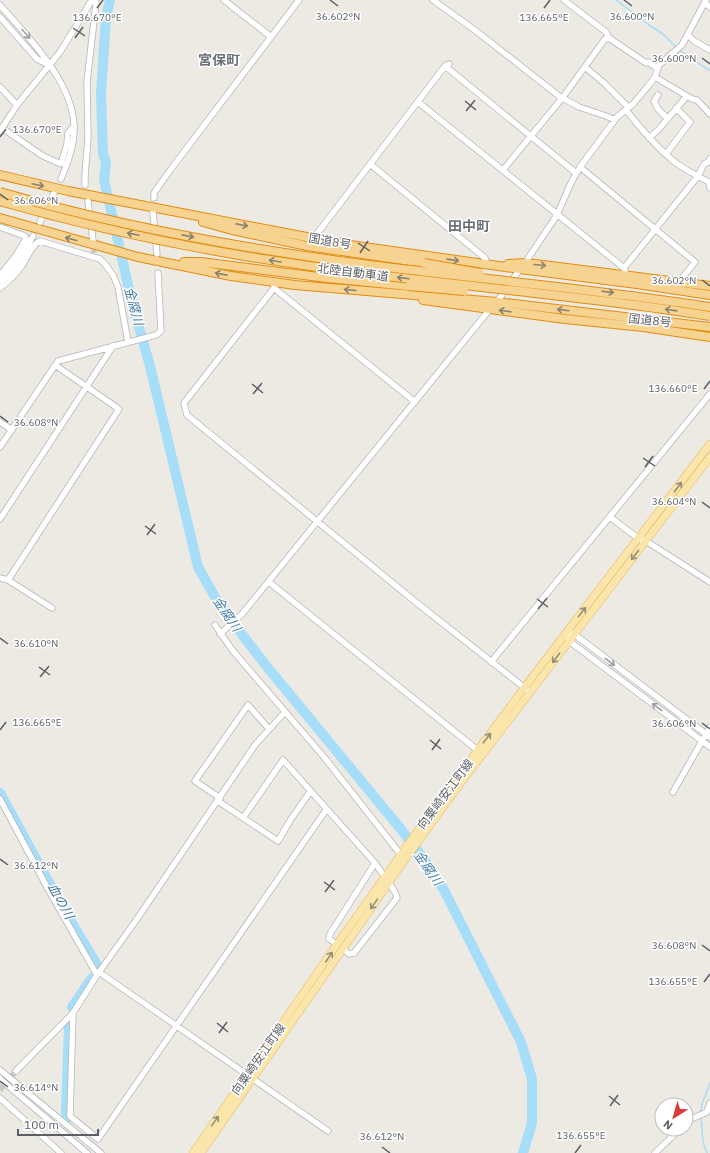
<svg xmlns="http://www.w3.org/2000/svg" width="710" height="1153" font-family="'IBM Plex Sans','Noto Sans JP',sans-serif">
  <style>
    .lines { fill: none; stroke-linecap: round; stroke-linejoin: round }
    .stream { stroke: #a6ddf9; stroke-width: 1.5 }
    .river { stroke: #a6ddf9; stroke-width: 10 }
    .minor-tunnel { stroke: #c8c7c3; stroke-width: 5.5; stroke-dasharray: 5.5 3; stroke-linecap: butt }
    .minor-casing { stroke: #b3b6b9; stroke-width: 7 }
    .major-casing { stroke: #e8b661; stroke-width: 8 }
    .highway-casing { stroke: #e28c0e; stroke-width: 10 }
    .minor { stroke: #fff; stroke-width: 5.5 }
    .major { stroke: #fae6ab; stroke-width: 7 }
    .highway { stroke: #f6d391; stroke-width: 8 }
    .minor-bridge-casing { stroke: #b3b6b9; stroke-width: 7; stroke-linecap: butt }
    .highway-bridge-casing { stroke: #e28c0e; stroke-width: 10; stroke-linecap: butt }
    .minor-bridge { stroke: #fff; stroke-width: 5.5 }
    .highway-bridge { stroke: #f6d391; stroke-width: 8 }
    .oneway { stroke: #9d9fa1 }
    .oneway2 { stroke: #8a8271 }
    .oneway3 { stroke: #938e7c }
    .ticks { fill: none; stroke: #5b5f63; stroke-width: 1.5 }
    .labels { text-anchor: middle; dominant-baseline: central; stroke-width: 3; stroke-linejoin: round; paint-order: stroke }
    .street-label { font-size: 12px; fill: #5b5f63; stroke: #fff }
    .water-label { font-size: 13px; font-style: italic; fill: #427aa2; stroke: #fff }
    .quarter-label { font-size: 14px; font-weight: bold; fill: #6c7175; stroke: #fff }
    .ticks-label { font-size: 10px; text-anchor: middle; fill: #5b5f63; stroke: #fff; stroke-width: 3; stroke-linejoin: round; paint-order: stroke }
  </style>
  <rect width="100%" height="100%" fill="#edeae3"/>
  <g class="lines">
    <path class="stream" d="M616,0L649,25L663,34L676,47
      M679,50L710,71
      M701,1113L702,1104L710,1083
      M701,1117L703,1142L707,1153"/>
    <path class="river" d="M110,0L106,17L101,94L103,154L106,162L104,180L132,302L150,366L198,567L220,606L268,668L400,828L424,859L444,890L521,1042L532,1079V1123L523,1153
      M0,793L61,905L99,968
      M72,1007L92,978
      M67,1119L66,1112L69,1025"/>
    <path class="minor-tunnel" d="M93,241L94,253
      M0,1090L16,1071"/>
    <defs>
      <path id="minor" d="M224,0L271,37
        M433,0L476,31L559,96L579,107L606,116L615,120
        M564,0L606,32L609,38
        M705,3L710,7
        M0,5C28,37 72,81 74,125C75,144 68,162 61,179
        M0,17L37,59L49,65
        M688,35L694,41L710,50
        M445,66L576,173
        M585,67L604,83L628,107L626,110C641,129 657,148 676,163C686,170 697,176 709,182L710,188
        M655,77L692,99L697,100L710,114
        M0,87L17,105
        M658,95L654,101L658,109L667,118
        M418,102C487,157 555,213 624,268L626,275
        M2,128L43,156L61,164L67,144L68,133L74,126
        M0,131L17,105L60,52L92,0
        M649,138L659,129L687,96
        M666,154L690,122L676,108
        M370,164L485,258L487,264
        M580,167L695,262L679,282
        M503,170L563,97L605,39L609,38L646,63L648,62L657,68
        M85,185V176L88,137L87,82L96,3L95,0
        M154,198V193L171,169L299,0
        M88,201L93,241
        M153,212L157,254
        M40,222L54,193
        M0,227L25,236L26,239L15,257L0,275
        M313,239L445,66L449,64
        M525,263L557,215L571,183L580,167L617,117L633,104L649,85L655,77L659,65L682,45L706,0
        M624,268L698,176L704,164L708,162L710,159
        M0,281C15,269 24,253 33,236
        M274,282V288L184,403L187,415L417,603L530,692
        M0,288C8,282 15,275 21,267C27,259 31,245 40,241L100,259L104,263L113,275L118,287L128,342
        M274,288L415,402
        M497,302L520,269
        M0,422L12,430
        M0,447L58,361L156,335L161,331L158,273
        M610,517L639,539L646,541L710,582
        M0,519L113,346
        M0,578L8,580L52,608
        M8,580L119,409L55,365
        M269,582L481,753
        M215,625L233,651L324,757L401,855
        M220,634L242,614L490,309
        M491,662L710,394
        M710,737L574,634L566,633L569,641L710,747
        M673,792L710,727
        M220,798L195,781L248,705L269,729
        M0,799L48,889L97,975
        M218,801L278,841L291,819L310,792
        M243,818L283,760L375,863L330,934L329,939L337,944
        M375,863L382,873
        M343,949L349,954L354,953L397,898L395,892L391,886
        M99,972L328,1131
        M73,1013L70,1116L98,1139L326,810
        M0,1070L101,1153
        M16,1071L73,1013L97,975L137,919L255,745L285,712
        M0,1098L61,1153
        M686,1123L689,1120L707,1112L710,1103
        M59,1129L87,1153
        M655,1153L680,1129"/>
      <path id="major" d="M193,1153L337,944L421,826L524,688L710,444
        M201,1153L404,861L463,780L710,457"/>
      <path id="highway" d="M0,175L68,191L343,244L520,269L637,284L710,295
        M0,218L138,257L231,276L295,285L497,302L710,327
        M203,222L232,230L307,246L424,263
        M184,262H201L327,278L409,286
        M508,264L525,263L543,265L710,286
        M423,300L565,319L643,327L710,337"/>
    </defs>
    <use href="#minor" class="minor-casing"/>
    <use href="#major" class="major-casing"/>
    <use href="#highway" class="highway-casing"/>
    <use href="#minor" class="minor"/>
    <use href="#major" class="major"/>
    <use href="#highway" class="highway"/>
    <defs>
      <path id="minor-bridge" d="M0,1079L59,1129"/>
      <path id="highway-bridge" d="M0,192C118,226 240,248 362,264C478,279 594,289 710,307
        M0,201C118,235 240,258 362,273C478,288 595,297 710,316
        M424,263L480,273
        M409,286L464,291"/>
    </defs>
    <use href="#minor-bridge" class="minor-bridge-casing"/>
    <use href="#highway-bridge" class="highway-bridge-casing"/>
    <use href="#minor-bridge" class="minor-bridge"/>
    <use href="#highway-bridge" class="highway-bridge"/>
  </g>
  <defs><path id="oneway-shaft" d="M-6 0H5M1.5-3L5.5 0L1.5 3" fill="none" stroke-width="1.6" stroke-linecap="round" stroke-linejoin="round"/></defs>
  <g class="oneway">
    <use href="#oneway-shaft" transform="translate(26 34) rotate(49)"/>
    <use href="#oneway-shaft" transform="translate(610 662) rotate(37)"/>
    <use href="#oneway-shaft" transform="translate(657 707) rotate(-143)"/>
  </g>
  <g class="oneway2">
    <use href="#oneway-shaft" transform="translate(38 185) rotate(12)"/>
    <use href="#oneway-shaft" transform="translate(242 225) rotate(11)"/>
    <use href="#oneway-shaft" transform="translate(133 234) rotate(-168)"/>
    <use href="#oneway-shaft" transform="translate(188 236) rotate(11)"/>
    <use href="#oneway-shaft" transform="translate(71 239) rotate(-165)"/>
    <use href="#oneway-shaft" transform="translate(453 260) rotate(8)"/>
    <use href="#oneway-shaft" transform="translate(275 261) rotate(-171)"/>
    <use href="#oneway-shaft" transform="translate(540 265) rotate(5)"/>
    <use href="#oneway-shaft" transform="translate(221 274) rotate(-169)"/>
    <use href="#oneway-shaft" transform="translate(403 278) rotate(-173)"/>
    <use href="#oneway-shaft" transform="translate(350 290) rotate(-175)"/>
    <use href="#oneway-shaft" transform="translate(608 292) rotate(7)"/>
    <use href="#oneway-shaft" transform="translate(563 310) rotate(-173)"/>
    <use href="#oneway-shaft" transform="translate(671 310) rotate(-172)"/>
    <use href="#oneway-shaft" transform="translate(505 311) rotate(-172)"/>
  </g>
  <g class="oneway3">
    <use href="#oneway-shaft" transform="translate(678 487) rotate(-53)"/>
    <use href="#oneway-shaft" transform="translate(635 555) rotate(128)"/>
    <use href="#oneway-shaft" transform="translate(582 612) rotate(-52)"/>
    <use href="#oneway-shaft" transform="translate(556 658) rotate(127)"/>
    <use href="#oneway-shaft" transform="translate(487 738) rotate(-53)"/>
    <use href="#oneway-shaft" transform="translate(374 904) rotate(125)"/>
    <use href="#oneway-shaft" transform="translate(329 957) rotate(-56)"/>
    <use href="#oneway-shaft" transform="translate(215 1121) rotate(-55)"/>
  </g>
  <path class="ticks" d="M330,0L338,6M624,0L632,6M97,8L103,0M544,8L550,0M73,28L85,36M75,38L83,27M702,58L710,64M465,101L476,110M466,111L475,100M0,137L6,129M0,194L8,200M358,243L370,251M360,253L368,241M702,280L710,286M252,384L263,393M704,389L710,381M253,394L262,383M0,416L8,422M643,458L655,466M645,467L653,456M702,502L710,508M145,526L156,534M147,535L155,524M537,599L548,607M538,609L547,598M0,638L8,644M39,667L50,675M40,677L49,666M702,723L710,729M0,730L6,722M430,740L441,749M432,750L440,739M0,859L8,865M324,882L335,890M325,892L334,880M702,945L710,951M704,982L710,974M217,1023L228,1032M219,1033L227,1022M0,1081L8,1087M609,1096L620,1105M610,1106L618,1095M382,1147L390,1153M575,1153L581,1145"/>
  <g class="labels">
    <g class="street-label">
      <text transform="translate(330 241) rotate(10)">国道8号</text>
      <text transform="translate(353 272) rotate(7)">北陸自動車道</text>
      <text transform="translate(650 320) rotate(6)">国道8号</text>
      <text transform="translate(445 794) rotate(-53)">向粟崎安江町線</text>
      <text transform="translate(258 1059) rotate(-55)">向粟崎安江町線</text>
    </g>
    <g class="water-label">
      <text transform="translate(134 306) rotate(75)">金腐川</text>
      <text transform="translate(227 614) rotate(55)">金腐川</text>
      <text transform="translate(428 868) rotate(55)">金腐川</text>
      <text transform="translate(61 901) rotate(61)">血の川</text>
    </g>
    <g class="quarter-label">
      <text x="219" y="60">宮保町</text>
      <text x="469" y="226">田中町</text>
    </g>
  </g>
  <g class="ticks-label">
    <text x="338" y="20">36.602°N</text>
    <text x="632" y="20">36.600°N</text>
    <text x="97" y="21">136.670°E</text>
    <text x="544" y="21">136.665°E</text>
    <text x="674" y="62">36.600°N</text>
    <text x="37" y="133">136.670°E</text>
    <text x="36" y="204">36.606°N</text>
    <text x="674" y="284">36.602°N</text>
    <text x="673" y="392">136.660°E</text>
    <text x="36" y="426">36.608°N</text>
    <text x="674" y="505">36.604°N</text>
    <text x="36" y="647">36.610°N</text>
    <text x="37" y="726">136.665°E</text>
    <text x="674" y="727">36.606°N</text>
    <text x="36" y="869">36.612°N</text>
    <text x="674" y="949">36.608°N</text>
    <text x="673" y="985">136.655°E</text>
    <text x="36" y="1091">36.614°N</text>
    <text x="581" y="1139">136.655°E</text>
    <text x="382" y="1140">36.612°N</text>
  </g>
  <g transform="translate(674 1117) rotate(217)"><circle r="19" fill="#ffffff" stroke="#bdbfc1"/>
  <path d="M0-3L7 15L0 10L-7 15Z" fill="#de383a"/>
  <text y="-6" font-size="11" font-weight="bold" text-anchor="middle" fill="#5b5f63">N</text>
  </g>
  <path d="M18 1129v6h80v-6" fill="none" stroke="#5b5f63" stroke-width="2"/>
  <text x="24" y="1129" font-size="12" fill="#5b5f63" stroke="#ffffff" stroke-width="3" paint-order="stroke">100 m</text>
</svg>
